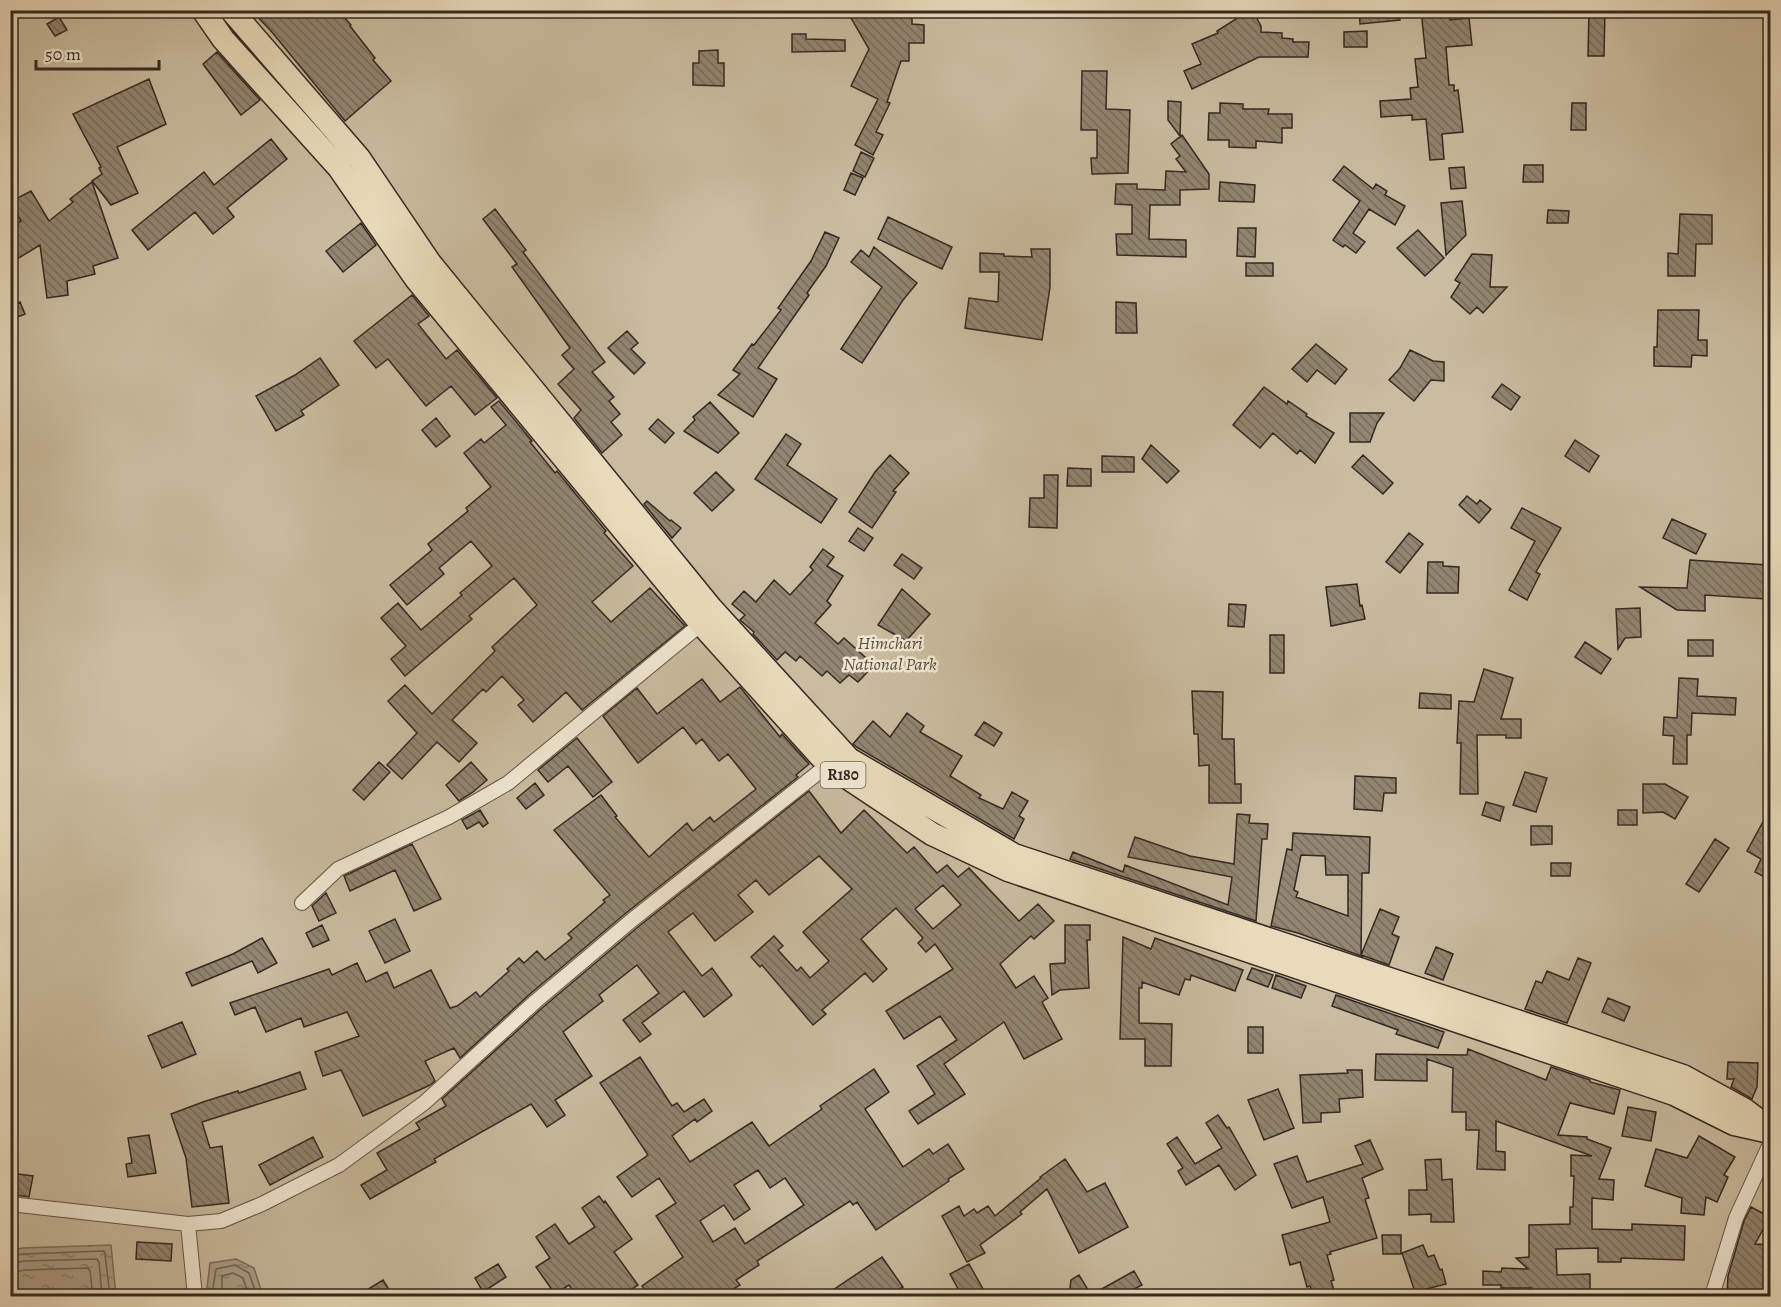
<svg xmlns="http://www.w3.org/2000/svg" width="1781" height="1307" font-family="Alegreya,serif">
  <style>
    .green { fill: #cabca0; stroke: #807261; stroke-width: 1.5 }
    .water { fill: url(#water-ripples); stroke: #7c6e5e; stroke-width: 1.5 }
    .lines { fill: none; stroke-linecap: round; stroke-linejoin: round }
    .shore { stroke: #706254; stroke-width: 1.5 }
    .stream { stroke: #7c6e5e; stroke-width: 5 }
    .building { fill: url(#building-back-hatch); stroke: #352822; stroke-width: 1.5; fill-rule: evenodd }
    .street-casing { stroke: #625448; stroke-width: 16 }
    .primary-casing { stroke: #352822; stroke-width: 25 }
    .street { stroke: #f0e7d2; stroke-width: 14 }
    .primary { stroke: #e8daba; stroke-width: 22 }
    .labels { text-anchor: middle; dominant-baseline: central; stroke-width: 5; stroke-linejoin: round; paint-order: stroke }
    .shield { fill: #f0e7d2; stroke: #6d6157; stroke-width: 1.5 }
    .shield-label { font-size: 16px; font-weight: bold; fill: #352822 }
    .park-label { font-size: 18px; font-style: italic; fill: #5a4d42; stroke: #f0e7d2 }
  </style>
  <defs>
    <pattern id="water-ripples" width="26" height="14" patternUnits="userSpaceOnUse" patternTransform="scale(1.5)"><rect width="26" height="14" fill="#ab9d86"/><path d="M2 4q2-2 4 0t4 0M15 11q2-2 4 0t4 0" fill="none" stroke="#8c806d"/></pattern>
    <pattern id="building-back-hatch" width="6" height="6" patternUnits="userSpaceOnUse" patternTransform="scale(1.5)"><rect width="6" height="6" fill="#928571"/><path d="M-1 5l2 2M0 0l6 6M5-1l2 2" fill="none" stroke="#786d5c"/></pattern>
  </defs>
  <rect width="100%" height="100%" fill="#e8daba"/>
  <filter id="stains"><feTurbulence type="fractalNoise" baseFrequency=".00333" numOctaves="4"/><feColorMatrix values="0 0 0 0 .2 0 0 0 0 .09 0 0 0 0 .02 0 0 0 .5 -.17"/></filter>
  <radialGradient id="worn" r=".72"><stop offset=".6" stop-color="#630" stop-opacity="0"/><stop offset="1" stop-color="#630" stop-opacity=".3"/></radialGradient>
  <path class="green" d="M11,11H1770V1296H11Z"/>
  <path class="water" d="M111,1245L116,1296H11V1251L22,1248Z
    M236,1259L254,1268L263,1296H209L207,1288L210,1263Z"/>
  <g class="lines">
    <path class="shore" d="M10,1256L23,1254L104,1251L105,1254L110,1296
      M10,1264L24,1261L97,1259L99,1262L102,1296
      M10,1273L25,1270L88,1268L90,1271L93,1296
      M214,1296L213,1288L216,1269L235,1265L249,1273L257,1296
      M222,1296V1276L233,1273L243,1278L249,1296"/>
    <path class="stream" d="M10,850L13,852L10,940"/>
  </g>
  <path class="building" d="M251,10H338L351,25L350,26L375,58L373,60L391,81L345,121L271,31Z
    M862,10H912V24L924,25V43H909V61H901L887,102L890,103L876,132L883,135L873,155L855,145L878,99L851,86L869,49L851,18Z
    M1250,10H1252L1261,26V32L1282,33V38L1293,39V42H1309L1308,57H1259L1192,89L1184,71L1201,64L1192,44L1218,33L1217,31Z
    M1359,10H1399L1400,20L1360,24Z
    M1421,10H1449L1450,20L1469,18L1472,45L1446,47L1449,85H1454V91L1458,90L1463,132L1442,134L1444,159L1430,160L1426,119L1412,120V115L1381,117L1380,101L1411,99L1410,88L1418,87L1415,59L1426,58Z
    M1589,10H1605L1604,56H1588Z
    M59,17L67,30L55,36L47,24Z
    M1367,31V47H1344V32Z
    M792,34H806V39L845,40V51L792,52Z
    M718,50V63H724V86L693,85V63H699V51Z
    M217,52L260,100L241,115L203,64Z
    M1082,71H1107L1106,109L1130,110L1128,173L1092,174L1091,158H1097V130H1081Z
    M149,79L166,124L117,147L138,193L111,205L92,181L102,174L99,168L101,167L73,114Z
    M1168,101L1181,102L1180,136L1168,120Z
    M1220,103L1243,104V109H1269L1268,114H1292V128H1282V143L1256,141V148L1229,147V140H1208L1209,113H1220Z
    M1572,103H1586V130H1571Z
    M1182,135L1209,174V189L1180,190V205H1150L1149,239L1186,240V257L1117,255L1116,234H1132V205L1115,204L1116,184H1137V189L1165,190L1166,171L1186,172L1176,159L1180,156L1171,144Z
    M271,139L287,159L227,208L234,217L213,234L195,212L148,250L132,230L204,172L214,185Z
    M861,152L874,158L865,177L853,171Z
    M1524,165H1543V182H1523Z
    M1344,166L1373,189L1376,184L1387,191L1385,195L1405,206L1395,225L1369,209L1353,233L1365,242L1356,253L1345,245L1343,247L1333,240L1360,201L1333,180Z
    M1464,167L1466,188L1451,189L1449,168Z
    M851,173L863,178L855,195L844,190Z
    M92,182L118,258L93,266L95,274L67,281L68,295L47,298L40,245L17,259L10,248V228L21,221L10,202L31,191L49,221L73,202L70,199Z
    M1220,182L1255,185L1254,202L1219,201Z
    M1462,201L1466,235L1446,255L1441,203Z
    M495,209L526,250L523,252L605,362L592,372L614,397L609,401L620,414L611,422L622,435L602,453L574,418L581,410L558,384L574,369L562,355L570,348L512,267L517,264L483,219Z
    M1548,210L1569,211L1568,223H1547Z
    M1680,214L1712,215V244H1696L1695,276H1668V253L1678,254Z
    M888,217L952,247L942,269L878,239Z
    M361,223L376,245L343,272L326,251Z
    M1238,228H1256L1255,257L1237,256Z
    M1418,230L1444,258L1425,276L1397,248Z
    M825,232L839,238L826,266L807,293L809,295L758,368L777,379L753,417L718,395L740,374L733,370L752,344L754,345L781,310L778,308L811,261Z
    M874,247L917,283L903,300L862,363L841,349L882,287L851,262L861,250L869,257Z
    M1031,249H1050V287L1042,340L965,328L969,298L998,302L999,272H980V253L1004,254V256L1032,257Z
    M1472,254L1492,255L1490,287H1507L1483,313L1477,307L1470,314L1451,297L1460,283L1455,280Z
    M1246,263H1273V276H1246Z
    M412,295L429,316L418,324L446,359L457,350L497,398L475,415L451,386L426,406L388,359L376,368L354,341Z
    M20,302L25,314L10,320V306Z
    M1116,302L1136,303L1137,333H1116Z
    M1658,310H1699L1698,340H1707V356L1692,355L1691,367L1654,366V347H1657Z
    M627,331L638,343L631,349L645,363L634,374L608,348Z
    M1316,344L1347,369L1335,384L1317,370L1307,382L1292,369Z
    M1410,350L1433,361L1444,362V381L1431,380L1414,401L1389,380L1400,368Z
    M320,358L339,385L301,411L304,415L276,431L256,396L295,375Z
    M1502,384L1520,397L1511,410L1492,397Z
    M1264,387L1287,404L1288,401L1307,414L1306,416L1334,433L1315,463L1300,450L1297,454L1273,433L1260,448L1233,425Z
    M499,401L532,441L530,442L555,473L557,471L606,531L604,533L633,566L592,602L611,622L650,588L685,626L582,710L566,692L533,722L518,705L524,700L502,676L486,692L483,689L452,720L477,743L459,762L437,742L402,779L387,765L417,733L388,701L405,685L432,714L495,651L492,647L537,605L514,578L469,616L472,619L405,676L391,659L406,646L381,618L398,603L421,630L462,595L460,593L492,566L471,541L439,568L444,574L407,605L390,585L432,550L428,544L468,511L466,508L491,487L464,453L481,439L484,443L506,425L491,407Z
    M710,402L739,433L718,453L684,431L695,420L693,417Z
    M1350,413H1384L1377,423L1370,442H1350Z
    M436,418L450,436L436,447L422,430Z
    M658,419L674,433L665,443L649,429Z
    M786,434L801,444L787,465L837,499L821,523L755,479Z
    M1575,440L1599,456L1589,472L1565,456Z
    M1151,445L1179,471L1167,483L1142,459Z
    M890,455L909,473L893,491L896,492L872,528L849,512L875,472Z
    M1363,455L1393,483L1383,494L1352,467Z
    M1102,456L1134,457V472H1102Z
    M1068,468L1091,469V486H1067Z
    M716,472L734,490L712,511L694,493Z
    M1044,475H1058L1057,528L1029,527L1030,498H1044Z
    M1467,496L1477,504L1480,500L1491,509L1479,523L1459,505Z
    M647,501L670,521L671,520L681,528L672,538L644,504Z
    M1522,508L1561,528L1536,572L1540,574L1527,600L1509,590L1535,541L1511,528Z
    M1672,519L1706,534L1696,554L1663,538Z
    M858,528L873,538L864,551L849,541Z
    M1409,533L1423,544L1400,573L1386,562Z
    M823,549L834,557L827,566L843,576L827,601L831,605L815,623L838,644L844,638L874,665L858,682L849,675L840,683L827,671L822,676L800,656L796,661L785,652L777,660L753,634L754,632L740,620L745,615L732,604L744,591L756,602L774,580L790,595L813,570L810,567Z
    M902,554L922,568L914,579L894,565Z
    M1690,560L1768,565L1766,599L1705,595V611L1677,610L1640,587L1687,588Z
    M1428,562H1443V566L1459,567L1458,593H1427Z
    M1357,584L1360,606L1362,605L1365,619L1331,626L1326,587Z
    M902,589L930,614L906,641L878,625Z
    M1229,604L1246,605L1244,627L1228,626Z
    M1640,608L1641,637L1625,638L1618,649L1616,609Z
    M1270,635H1284V673H1270Z
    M1688,640H1713V656H1688Z
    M1585,642L1611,659L1601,674L1575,657Z
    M1484,669L1513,678L1501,719H1521V738H1506V735H1477L1478,794H1460L1461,743H1457L1459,701L1474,702Z
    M1679,678L1698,679L1697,696L1736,698L1735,715L1692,713L1691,735H1687V764H1673L1674,736L1663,735L1664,717L1677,718Z
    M702,679L720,702L740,687L780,737L782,734L809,764L796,775L798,777L626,913L530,994L460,1058L454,1048L425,1061L435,1081L430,1085L363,1116L341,1070L323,1076L315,1052L359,1036L347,1012L304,1027L301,1018L266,1032L255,1007L235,1015L230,1003L329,969L332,975L357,963L366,982L387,972L394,988L431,970L450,1008L457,1006L476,992L480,997L509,971L507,969L519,958L524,963L537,951L545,960L572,938L568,934L605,902L603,900L610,895L554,830L601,795L617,816L615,817L649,857L687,823L693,831L710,817L714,822L756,789L728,754L719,761L702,739L696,744L683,727L638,763L603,716L637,688L657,714Z
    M1192,691L1223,692L1222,739H1234L1235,784H1241V803H1209V765L1199,766L1198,734H1194Z
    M1420,693L1451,695V709L1419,708Z
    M907,713L924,726L920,732L962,756L950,776L981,795L979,798L1003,809L1012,792L1028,801L1019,816L1024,819L1014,839L858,748L853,744L873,721L890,737Z
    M984,722L1002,733L994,746L975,735Z
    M577,738L612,782L593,797L568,766L548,782L538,770Z
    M379,762L390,772L364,800L353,790Z
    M471,762L487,780L473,792L459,801L446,785Z
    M1525,772L1547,778L1536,812L1513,805Z
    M1355,776L1396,778V793H1384L1382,811L1354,809Z
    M535,783L544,795L526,809L517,798Z
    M1643,784H1665L1688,797L1675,819L1663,812L1643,813Z
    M809,791L841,833L864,810L907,853L914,847L937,873L947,865L958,877L969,868L1019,921L1038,904L1054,921L1034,939L1031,936L1000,964L1016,988L1034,976L1048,998L1042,1002L1062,1039L1024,1059L1004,1022L944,1064L965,1094L918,1124L909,1111L935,1094L917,1066L957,1040L940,1016L904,1039L886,1011L953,969L935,944L926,952L918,943L923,938L896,908L861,939L887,969L873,982L865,973L822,1010L826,1014L813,1025L762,965L760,967L751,957L774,936L783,946L778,950L797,971L801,967L810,978L829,961L803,932L852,889L819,856L769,895L756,880L738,895L753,912L715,941L693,913L668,932L702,976L712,968L732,995L704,1017L684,991L642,1023L651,1034L640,1042L623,1020L659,993L637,965L599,995L603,1001L563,1032L592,1076L555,1100L565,1115L547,1127L531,1104L434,1159L436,1162L370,1199L361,1185L387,1170L377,1153L420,1129L416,1123L446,1106L442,1099L542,1008L638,927ZM943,885L961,905L933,929L915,909Z
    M1486,802L1504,807L1500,821L1482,815Z
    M1770,809V880L1755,872L1761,859L1747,851Z
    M480,810L488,823L483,827L479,822L467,829L462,820Z
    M1618,810H1637V825H1618Z
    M1237,814L1250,815L1249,823L1268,824L1267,839H1262L1256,921L1070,859L1073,852L1123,872L1125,865L1228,905L1232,877L1128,857L1135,837L1190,856L1234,864Z
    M1531,826H1552V844L1531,845Z
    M1293,833L1370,837L1369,873H1362L1361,956L1298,933L1271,926L1287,849L1292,850ZM1301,855L1325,856L1326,875H1348V916L1296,897L1298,892L1294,890Z
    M1715,839L1729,848L1699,892L1686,884Z
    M412,844L441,899L414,911L395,870L350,891L344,876Z
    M1551,863H1571L1570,876H1551Z
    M326,893L336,913L319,921L312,906Z
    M1380,909L1399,917L1392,934L1399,937L1389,965L1361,955Z
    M395,919L410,951L385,963L369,931Z
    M322,925L329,940L313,947L306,933Z
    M1065,925H1090V940H1087L1089,988L1060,990L1052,995L1050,964L1065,963Z
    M1123,937L1151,949L1155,938L1243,970L1235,991L1191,975L1190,980L1185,979L1179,995L1142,982V988H1139V1023L1172,1024L1171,1066H1145V1039H1120Z
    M262,938L277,963L258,973L252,961L192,986L186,973L233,954Z
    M1436,947L1453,954L1443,980L1425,973Z
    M1578,958L1591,963L1567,1023L1525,1009L1536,981L1542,983L1547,971L1569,980Z
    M1252,968L1273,975L1268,987L1247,979Z
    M1276,975L1306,986L1301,998L1272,988Z
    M1336,995L1444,1032L1438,1048L1396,1034L1398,1030L1332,1006Z
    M1608,998L1630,1007L1624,1021L1602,1012Z
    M182,1022L196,1054L162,1068L148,1036Z
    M1248,1027H1263V1053H1248Z
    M1468,1049L1546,1080L1551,1067L1590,1080V1082L1620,1090L1614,1114L1570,1103L1558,1135L1587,1137V1139L1611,1148L1599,1179L1614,1180L1613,1200L1592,1198V1229L1632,1230V1224L1685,1226L1684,1260L1621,1258V1262H1598V1248L1556,1249L1557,1275L1590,1274V1289L1557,1290V1296H1532V1288H1501V1285H1483V1271L1501,1272L1502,1268L1528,1269L1516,1258L1529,1257V1225L1570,1224V1207H1573L1574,1176H1571V1155L1592,1156L1496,1121V1151L1505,1152V1170L1477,1169L1479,1130H1466V1112H1452L1453,1068L1427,1059V1081L1375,1080L1376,1054L1467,1055Z
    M640,1057L672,1106L677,1103L684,1112L704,1099L712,1111L697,1122L695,1119L672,1136L690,1162L752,1122L769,1146L822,1109L820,1106L874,1069L889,1092L865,1109L903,1167L929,1149L933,1154L948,1144L964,1169L948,1179L949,1181L876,1230L857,1202L853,1205L850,1201L757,1261L759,1265L736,1280L740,1285L722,1296H649L642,1286L683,1257L656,1216L676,1203L659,1178L632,1197L617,1177L648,1155L600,1083ZM758,1170L770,1188L785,1178L804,1205L745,1244L735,1228L713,1242L700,1221L724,1205L734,1220L750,1209L734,1185Z
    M1728,1062L1758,1063L1757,1087L1752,1099L1731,1087L1734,1079H1727Z
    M1347,1070H1362L1363,1097L1339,1099L1340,1112L1321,1113V1122L1303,1123L1300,1075L1348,1073Z
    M300,1072L306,1089L202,1122L210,1148L222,1146L229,1203L192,1207L186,1158L171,1114L203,1102L238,1091L239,1093Z
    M1278,1089L1294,1128L1264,1140L1248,1100Z
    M1628,1107L1656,1112L1651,1141L1622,1136Z
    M1218,1115L1227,1128L1229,1127L1256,1175L1235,1190L1219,1165L1186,1185L1178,1171L1183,1168L1167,1144L1177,1137L1195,1164L1222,1148L1206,1123Z
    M149,1135L156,1173L128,1177L126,1164L132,1163L128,1138Z
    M1699,1136L1735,1157L1724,1175L1728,1177L1717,1202L1706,1197L1704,1215L1681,1213L1682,1198L1645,1186L1656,1149L1687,1158Z
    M313,1137L323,1157L270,1185L259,1165Z
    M1370,1140L1383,1169L1362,1178L1369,1198L1365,1199L1377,1238L1330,1252L1331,1254L1327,1255L1334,1280L1331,1281L1336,1296H1314L1310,1286L1307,1287L1300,1262L1290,1265L1282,1235L1330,1222L1323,1197L1292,1208L1274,1164L1297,1156L1307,1182L1363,1164L1355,1146Z
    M1065,1159L1087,1192L1105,1183L1128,1227L1079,1253L1047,1189L1020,1212L1022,1214L980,1245L985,1253L967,1262L942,1216L959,1206L964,1216L974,1209L977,1213L988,1206L995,1216L1041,1178L1040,1177Z
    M1441,1159L1442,1180L1452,1179L1454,1222H1431V1214L1409,1215V1190H1427L1425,1160Z
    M10,1173L33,1176L29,1197L10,1194Z
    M599,1196L604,1203L605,1201L632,1239L614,1252L638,1285L621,1296H577L569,1285L555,1294L536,1267L550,1258L536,1237L555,1224L569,1244L595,1227L582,1208Z
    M1751,1207L1770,1217L1755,1244L1770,1245V1293H1749V1296L1727,1295L1728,1276L1744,1221Z
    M1382,1235H1401V1254H1383Z
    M137,1242L172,1244L171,1261L136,1259Z
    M1423,1245L1428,1257L1434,1255L1440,1270L1442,1269L1446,1284L1415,1292L1402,1253Z
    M882,1257L903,1287L888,1296H824Z
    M498,1264L506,1277L483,1292L475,1278Z
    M969,1264L987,1296H962L950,1274Z
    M1134,1271L1142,1285L1121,1296H1069L1071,1280L1079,1275L1091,1295Z
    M383,1280L393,1296H357Z"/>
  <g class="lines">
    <defs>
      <path id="street" d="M302,903L338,869L449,817L508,783L701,624
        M10,1204L188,1224L221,1221L262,1204L339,1165L424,1103L536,1001L632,920L829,764
        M188,1224L195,1296
        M1712,1296L1736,1218L1770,1144"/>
      <path id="primary" d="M203,10L223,39L339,168L416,279L701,624L821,757L836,770L932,834L1008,870L1674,1094L1734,1124L1770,1132
        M231,10L359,158L430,263L711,608L849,759L1014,855L1683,1076L1745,1110L1770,1129"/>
    </defs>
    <use href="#street" class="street-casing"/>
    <use href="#primary" class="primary-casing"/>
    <use href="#street" class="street"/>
    <use href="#primary" class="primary"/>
  </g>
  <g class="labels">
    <rect class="shield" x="820.5" y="762" width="45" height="26" rx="4.5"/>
    <g class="shield-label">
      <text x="843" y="775">R180</text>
    </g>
    <g class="park-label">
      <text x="890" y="643">Himchari<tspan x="890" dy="21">National Park</tspan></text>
    </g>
  </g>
  <rect width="1781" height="1307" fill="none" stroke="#e8daba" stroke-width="36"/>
  <rect x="12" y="12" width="1757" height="1283" fill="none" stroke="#352822" stroke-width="3"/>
  <rect x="18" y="18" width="1745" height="1271" fill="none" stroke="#352822" stroke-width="1.5"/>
  <path d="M36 60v9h123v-9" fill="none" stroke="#352822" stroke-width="3"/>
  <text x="45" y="60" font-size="18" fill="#352822" stroke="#f0e7d2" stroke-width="4.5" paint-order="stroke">50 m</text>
  <rect width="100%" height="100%" filter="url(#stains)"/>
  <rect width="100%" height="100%" fill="url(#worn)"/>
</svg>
